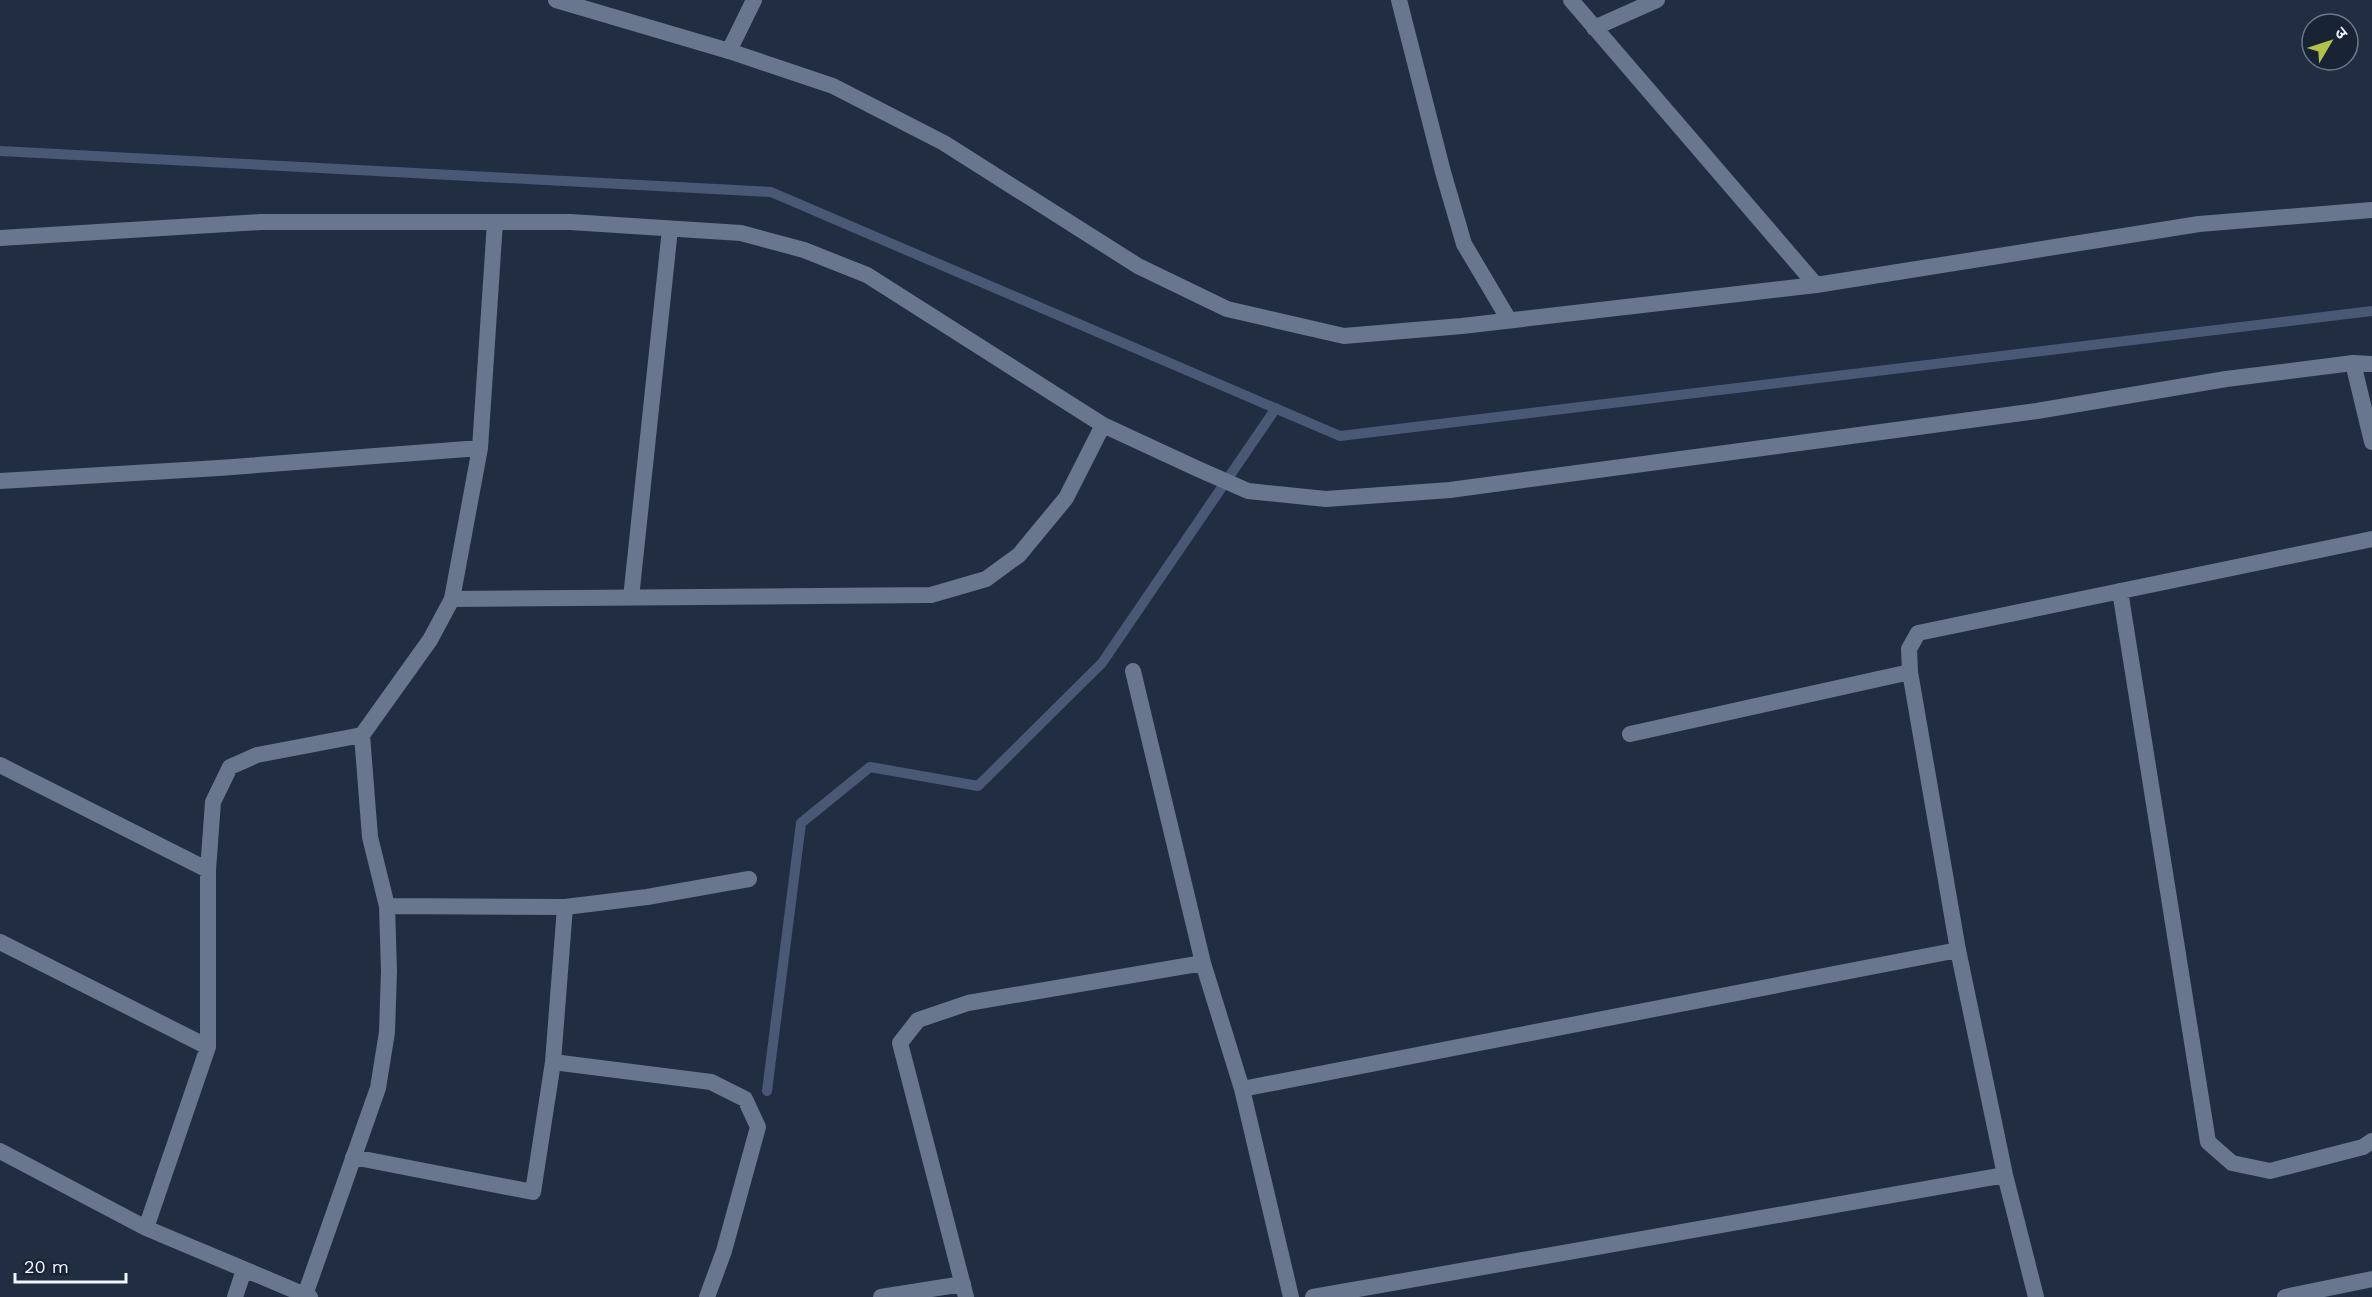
<svg xmlns="http://www.w3.org/2000/svg" width="2372" height="1297" font-family="'Work Sans','Noto Sans Devanagari',sans-serif">
  <style>
    .lines { fill: none; stroke-linecap: round; stroke-linejoin: round }
    .stream { stroke: #485875; stroke-width: 10 }
    .minor { stroke: #68778e; stroke-width: 16 }
    .tertiary { stroke: #68778e; stroke-width: 16 }
  </style>
  <rect width="100%" height="100%" fill="#212e41"/>
  <g class="lines">
    <path class="stream" d="M0,151L771,192L1340,436L2372,311
      M767,1091L801,823L870,767L978,786L1102,663L1276,408"/>
    <path class="minor" d="M1399,0L1443,172L1464,244L1509,320
      M1571,0L1816,285
      M1594,28L1657,0
      M729,51L754,0
      M0,238L261,222H570L741,233L804,250L867,275L1103,425L1198,469L1248,491L1326,499L1450,490L2037,411L2226,379L2353,363L2372,364
      M2353,363L2372,442
      M0,481L219,468L480,448
      M2120,591L2208,1142L2232,1163L2270,1171L2363,1147L2372,1141
      M631,598L670,229
      M452,599L931,595L986,579L1019,555L1066,498L1103,425
      M1133,671L1203,963L1242,1089L1291,1297
      M1910,672L1909,649L1918,633L2372,539
      M1630,734L1910,672L1958,950L2005,1175L2036,1297
      M0,765L208,870
      M387,906L565,907L647,897L749,879
      M0,942L208,1047
      M553,1062L711,1082L745,1099L758,1127L724,1251L707,1297
      M1242,1089L1958,950
      M0,1151L146,1228L310,1297
      M353,1157L533,1192L553,1062L565,907
      M146,1228L208,1047V870L213,802L230,767L257,755L362,735
      M305,1295L378,1088L387,1032L389,971L387,906L370,837L362,735L430,640L452,599L480,448L495,222
      M235,1297L244,1270
      M881,1297L963,1284
      M966,1297L900,1043L918,1020L968,1003L1203,963
      M1313,1297L2005,1175
      M2285,1297L2372,1279"/>
    <path class="tertiary" d="M556,0L729,51L833,86L944,143L1138,266L1227,309L1344,336L1462,326L1816,285L2199,224L2372,210"/>
  </g>
  <g transform="translate(2330 42) rotate(51)"><circle r="28" fill="#182436" stroke="#6e7886" stroke-width="1.5"/>
  <path d="M0-4.5L10 22L0 15L-10 22Z" fill="#b3c24b"/>
  <text y="-9" font-size="16" font-weight="bold" text-anchor="middle" fill="#f0f5fd">उ</text>
  </g>
  <path d="M15 1273v9h111v-9" fill="none" stroke="#f0f5fd" stroke-width="3"/>
  <text x="24" y="1273" font-size="18" fill="#f0f5fd" stroke="#182436" stroke-width="4.5" paint-order="stroke">20 m</text>
</svg>
